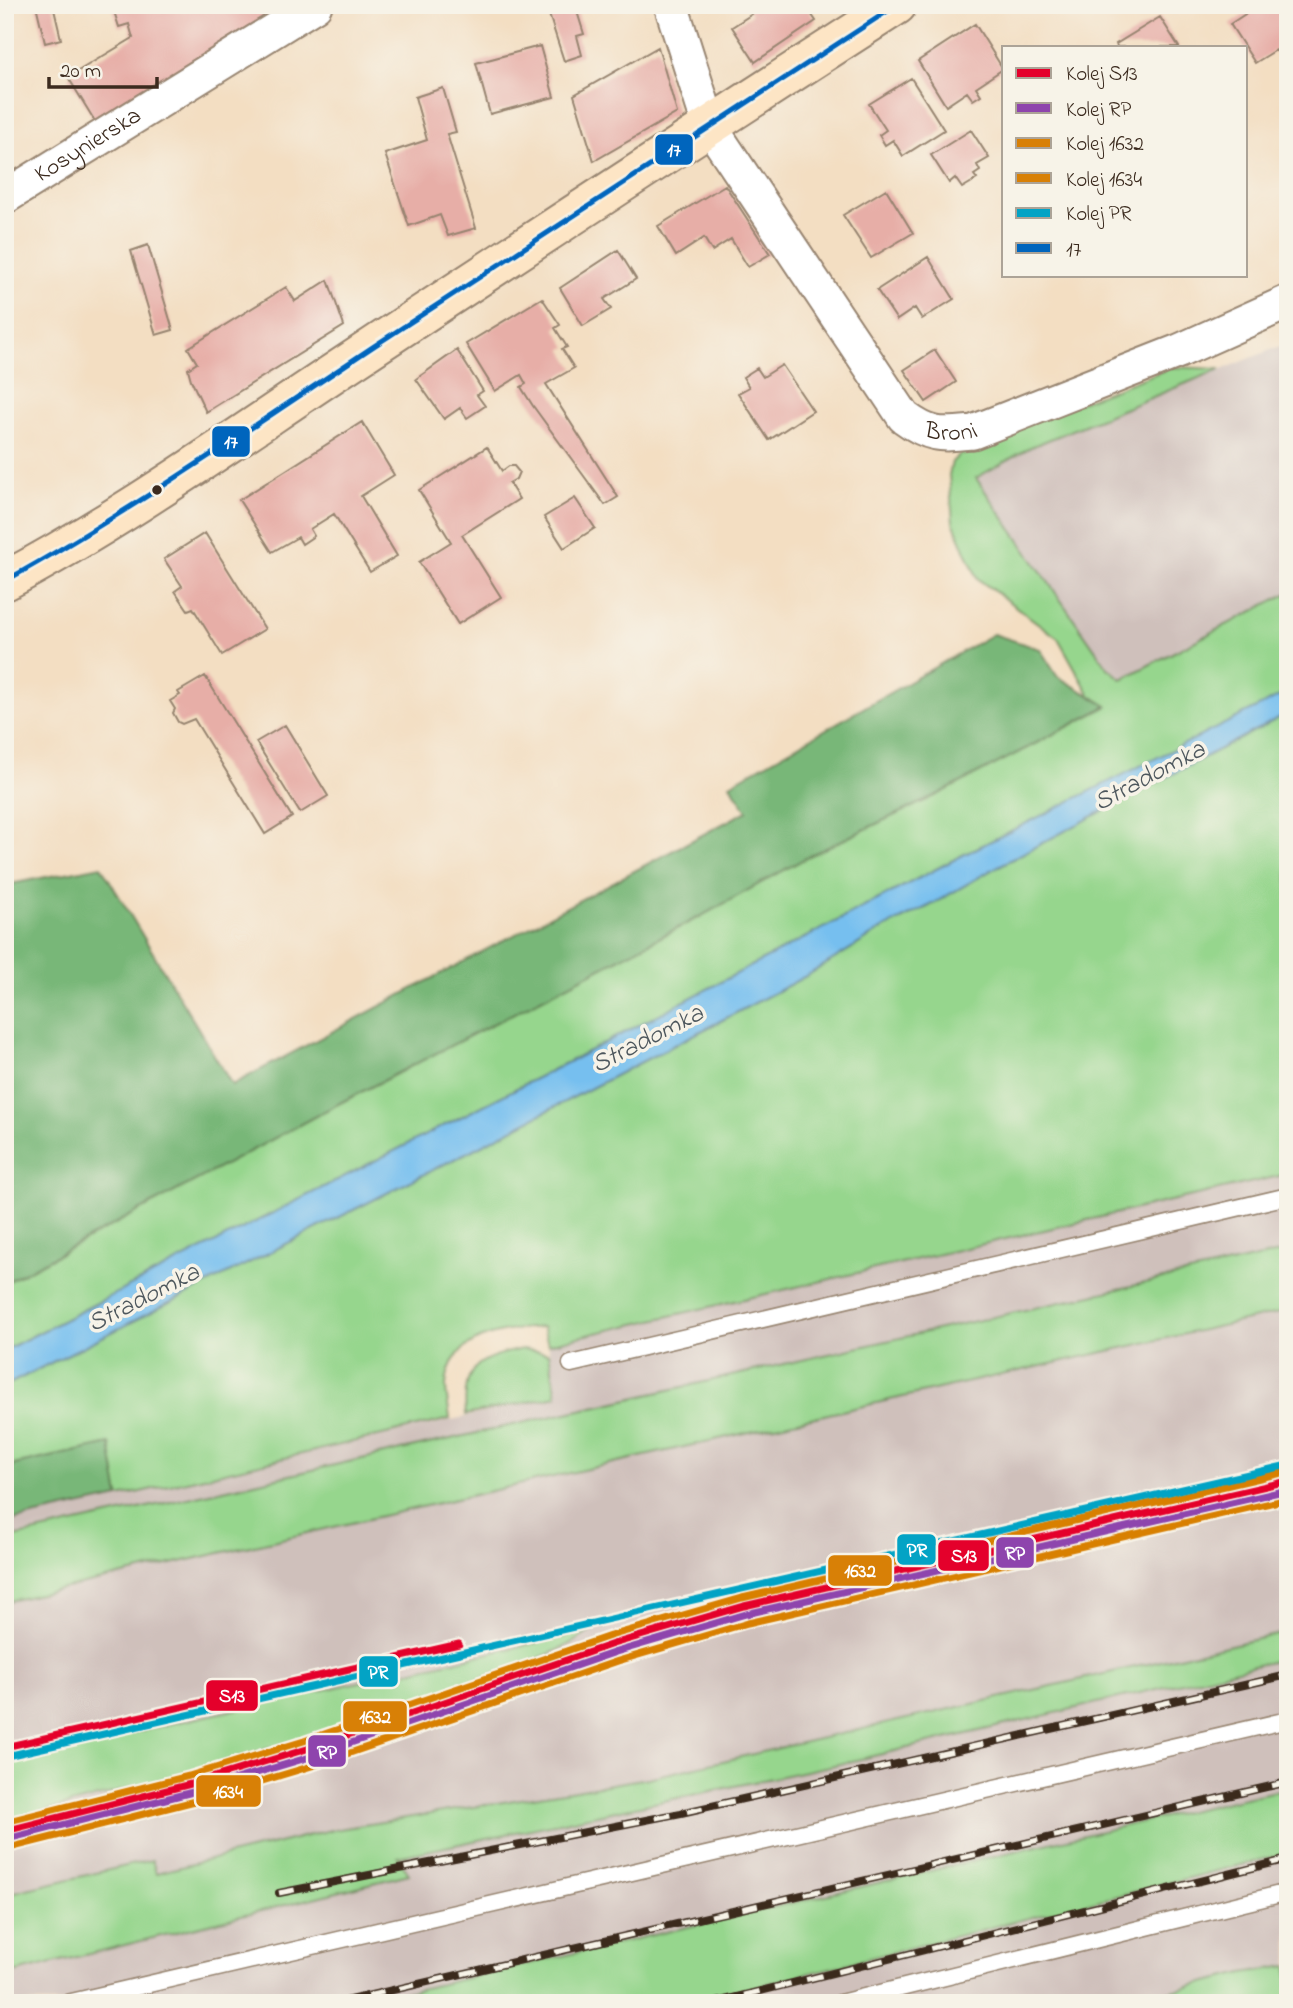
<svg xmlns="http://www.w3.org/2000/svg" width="1293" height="2008" font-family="'Indie Flower',sans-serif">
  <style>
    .industrial { fill: #cfc0bb }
    .green { fill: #96d68d; stroke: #688056; stroke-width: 2 }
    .forest { fill: #78b778; stroke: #5a704b; stroke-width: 2 }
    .water { fill: #76bfef; stroke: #587486; stroke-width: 2 }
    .building { fill: #e7aea7 }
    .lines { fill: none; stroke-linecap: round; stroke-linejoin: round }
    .lane-casing { stroke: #978470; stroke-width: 19 }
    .street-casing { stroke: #978470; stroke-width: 37 }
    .secondary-casing { stroke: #978470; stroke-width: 42 }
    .lane { stroke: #fff; stroke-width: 16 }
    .street { stroke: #fff; stroke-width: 33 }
    .secondary { stroke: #fde5c5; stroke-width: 38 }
    .rail-casing { stroke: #3b2a1e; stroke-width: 8 }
    .rail { stroke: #f7f3e8; stroke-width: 5; stroke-dasharray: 16; stroke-linecap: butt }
    .bus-1-casing { stroke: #f7f3e8; stroke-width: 10 }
    .bus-1 { stroke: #0065bd; stroke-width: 5 }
    .rail-1-casing { stroke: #f7f3e8; stroke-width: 12 }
    .rail-2-casing { stroke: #f7f3e8; stroke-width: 12 }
    .rail-3-casing { stroke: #f7f3e8; stroke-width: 12 }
    .rail-4-casing { stroke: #f7f3e8; stroke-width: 12 }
    .rail-5-casing { stroke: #f7f3e8; stroke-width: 12 }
    .rail-1 { stroke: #e4002b; stroke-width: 7 }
    .rail-2 { stroke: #8e44ad; stroke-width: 7 }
    .rail-3 { stroke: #d88006; stroke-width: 7 }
    .rail-4 { stroke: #d88006; stroke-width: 7 }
    .rail-5 { stroke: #03a3c5; stroke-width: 7 }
    .bus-dot { fill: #3b2a1e; stroke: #f7f3e8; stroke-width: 2.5 }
    .labels { text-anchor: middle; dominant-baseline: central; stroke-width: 7; stroke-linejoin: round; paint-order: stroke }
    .street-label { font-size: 24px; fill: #3b2a1e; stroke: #f7f3e8 }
    .water-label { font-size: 26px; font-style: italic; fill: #4d575d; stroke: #f7f3e8 }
    .line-badge { stroke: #f7f3e8; stroke-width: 2.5 }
    .badge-label { font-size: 19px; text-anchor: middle; font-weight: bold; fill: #fff }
  </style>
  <rect width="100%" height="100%" fill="#f7f3e8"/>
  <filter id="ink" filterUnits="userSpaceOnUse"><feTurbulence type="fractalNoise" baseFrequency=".0143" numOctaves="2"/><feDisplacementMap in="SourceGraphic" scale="14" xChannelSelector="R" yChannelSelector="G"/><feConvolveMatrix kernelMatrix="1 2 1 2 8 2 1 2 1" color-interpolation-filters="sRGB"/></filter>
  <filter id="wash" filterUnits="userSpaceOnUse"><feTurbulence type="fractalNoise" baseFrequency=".00686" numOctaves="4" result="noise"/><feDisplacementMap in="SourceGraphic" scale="28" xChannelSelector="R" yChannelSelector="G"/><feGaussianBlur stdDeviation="1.57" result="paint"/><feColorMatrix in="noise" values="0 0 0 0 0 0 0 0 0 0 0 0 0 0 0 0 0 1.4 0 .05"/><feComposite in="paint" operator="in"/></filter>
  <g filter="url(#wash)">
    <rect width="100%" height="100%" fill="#f3dec2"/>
    <path class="industrial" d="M1288,343V593L1122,679L1108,668L976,478L1031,447Z
      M1288,1174V2003H5V1522L556,1396L548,1344Z"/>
    <path class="green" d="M1172,367L1221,369L1031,447L976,478L1108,668L1122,679L1288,593V693L963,855L576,1058L5,1350V1283L336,1105L703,915L813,854L939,794L1106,707L1090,695L1058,638L978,579L953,522L949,475L952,462L969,445Z
      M1288,713V1174L548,1344L543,1327C505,1329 448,1336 446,1386C446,1397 449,1408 450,1419L119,1497L110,1444L5,1467V1386L472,1150L728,1017L808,975L886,927L929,906L995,868Z
      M1288,1251V1311L938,1389L5,1602V1539Z
      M522,1349L549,1353L557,1396L466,1415C462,1366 477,1359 522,1349Z
      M593,1630C549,1660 492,1674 442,1692C298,1743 153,1784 5,1821V1761Z
      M1288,1632V1658L844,1763L398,1857L409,1874L5,1975V1894L152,1860L156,1873L327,1831L648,1778Z
      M1288,1788V1853L690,2003H359Z
      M1288,1966V2003H1125L1243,1973Z"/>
    <path class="forest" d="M993,634L1040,649L1057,676L1107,706L939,794L813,854L703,915L336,1105L5,1283V894L11,884L101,866L232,1085L747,811L730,784Z
      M110,1444L119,1497L5,1522V1467Z"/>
    <path class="water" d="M1288,692V713L995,868L929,906L886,927L808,975L728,1017L472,1150L5,1386V1350L576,1058L963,855Z"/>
    <g id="blocks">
      <path class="building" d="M36,5H53L61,39L45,43Z
        M112,5H151L152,10L161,5H260L266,22L96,123L68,77L133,38L129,24L119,27Z
        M546,5H575L584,34L577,36L582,55L564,61Z
        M746,5H805L816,21L755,62L732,27L752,14Z
        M1259,5H1288V58L1284,61L1276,50L1255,63L1230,24Z
        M1160,17L1179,47H1117L1116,44Z
        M975,24L1003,69L976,87L981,95L973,100L967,92L946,106L918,61Z
        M540,46L554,97L490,114L476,63Z
        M658,47L677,113L594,161L574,95Z
        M911,78L944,130L903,156L893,140L885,145L879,135L886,130L869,104Z
        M443,88L456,132L447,134L476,228L448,236L440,215L409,226L385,154L427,140L415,97Z
        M971,130L989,158L977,165L980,171L974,175L977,179L962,188L955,178L949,183L931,155Z
        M725,185L770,254L748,267L731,239L712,251L704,238L676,256L658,226Z
        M886,189L913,233L871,258L843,215Z
        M148,245L173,330L156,335L131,251Z
        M618,250L636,279L604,299L611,309L583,326L560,288Z
        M928,257L954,299L922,319L915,308L897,320L877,290Z
        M328,280L344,326L206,412L191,380L188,369L197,363L188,348L286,287L295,301Z
        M542,298L560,325L555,328L567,347L562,349L574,368L546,384L618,497L605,505L533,406L521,387L526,384L521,375L495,391L466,344Z
        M457,350L483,391L477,395L485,406L467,418L460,408L444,419L416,379Z
        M935,350L956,382L926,402L904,370Z
        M782,365L813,411L769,440L738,393L749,387L743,377L757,368L763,377Z
        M362,422L394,475L361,496L397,556L370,572L334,514L310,529L314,536L302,544L298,537L272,552L239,500Z
        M487,447L502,471L509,466H514L519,472L516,479L509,483L519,499L462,535L501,597L458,624L419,562L451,542L419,490Z
        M575,498L595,528L564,548L544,517Z
        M205,533L265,629L222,655L193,608L188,610L175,591L182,586L164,559Z
        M205,676L292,817L265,834L194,719L182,724L178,722L173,713L175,709L170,701L180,695L178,692Z
        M285,725L328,796L300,813L256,742Z"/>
    </g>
  </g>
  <g filter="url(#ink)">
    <use href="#blocks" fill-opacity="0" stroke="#978470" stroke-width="2"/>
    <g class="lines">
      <defs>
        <path id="lane" d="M571,1364L1288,1196
          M67,2003L1288,1720
          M840,2003L1288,1892"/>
        <g id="street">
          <path id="s1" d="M671,5L709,125L904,417C931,437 941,435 973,432L1179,351L1288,302"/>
          <path id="s2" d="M5,197L315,5"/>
        </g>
        <path id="secondary" d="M5,581C124,518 235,438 347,364C530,243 713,123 897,5"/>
      </defs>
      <use href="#lane" class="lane-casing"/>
      <use href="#street" class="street-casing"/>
      <use href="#secondary" class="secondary-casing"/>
      <use href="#lane" class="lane"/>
      <use href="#street" class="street"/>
      <use href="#secondary" class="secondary"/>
      <defs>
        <path id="rail" d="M279,1893L681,1813L1288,1675
          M337,2003L1288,1782
          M713,2003L1288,1859"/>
      </defs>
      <use href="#rail" class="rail-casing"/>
      <use href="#rail" class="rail"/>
      <defs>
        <path id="bus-1" d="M5,581C133,510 252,427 374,346C548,232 722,118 897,5"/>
      </defs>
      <use href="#bus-1" class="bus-1-casing"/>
      <use href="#bus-1" class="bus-1"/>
      <defs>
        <path id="rail-1" d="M5,1747L459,1644
          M5,1831L191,1784L307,1749L613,1644L744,1606L1288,1481"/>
        <path id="rail-2" d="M7,1839L193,1792L310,1757L616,1652L746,1614L1288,1490"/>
        <path id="rail-3" d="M5,1822L189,1776L304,1741L610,1636L742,1598L1286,1472"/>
        <path id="rail-4" d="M9,1848L195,1801L312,1766L618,1661L748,1623L1288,1499"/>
        <path id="rail-5" d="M7,1756L1288,1465"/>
      </defs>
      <use href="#rail-1" class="rail-1-casing"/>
      <use href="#rail-2" class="rail-2-casing"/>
      <use href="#rail-3" class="rail-3-casing"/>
      <use href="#rail-4" class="rail-4-casing"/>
      <use href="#rail-5" class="rail-5-casing"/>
      <use href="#rail-1" class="rail-1"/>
      <use href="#rail-2" class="rail-2"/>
      <use href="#rail-3" class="rail-3"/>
      <use href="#rail-4" class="rail-4"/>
      <use href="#rail-5" class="rail-5"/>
    </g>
  </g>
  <circle class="bus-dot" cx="157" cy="490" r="6"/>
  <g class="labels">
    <g class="street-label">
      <text stroke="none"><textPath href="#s2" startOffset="98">Kosynierska</textPath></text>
      <text stroke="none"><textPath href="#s1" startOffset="528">Broni</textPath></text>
    </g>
    <g class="water-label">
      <text transform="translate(1150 777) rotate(-28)">Stradomka</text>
      <text transform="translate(648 1040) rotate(-27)">Stradomka</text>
      <text transform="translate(144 1299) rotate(-27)">Stradomka</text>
    </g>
  </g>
  <g class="line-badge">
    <rect x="654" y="133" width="40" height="33" rx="7" fill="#0065bd"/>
    <rect x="211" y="425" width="40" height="33" rx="7" fill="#0065bd"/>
    <rect x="896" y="1533" width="41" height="33" rx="7" fill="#03a3c5"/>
    <rect x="995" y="1536" width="40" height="33" rx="7" fill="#8e44ad"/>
    <rect x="937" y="1539" width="53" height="33" rx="7" fill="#e4002b"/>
    <rect x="827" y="1554" width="66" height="33" rx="7" fill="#d88006"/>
    <rect x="358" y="1655" width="41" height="33" rx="7" fill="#03a3c5"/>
    <rect x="205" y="1679" width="54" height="33" rx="7" fill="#e4002b"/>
    <rect x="342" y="1700" width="66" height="33" rx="7" fill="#d88006"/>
    <rect x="307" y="1734" width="40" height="34" rx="7" fill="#8e44ad"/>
    <rect x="195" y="1774" width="67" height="34" rx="7" fill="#d88006"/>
  </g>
  <g class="badge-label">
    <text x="674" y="156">17</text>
    <text x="231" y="448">17</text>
    <text x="917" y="1556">PR</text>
    <text x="1015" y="1559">RP</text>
    <text x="964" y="1562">S13</text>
    <text x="860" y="1577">1632</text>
    <text x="378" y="1678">PR</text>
    <text x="232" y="1702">S13</text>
    <text x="375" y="1723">1632</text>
    <text x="327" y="1758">RP</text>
    <text x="228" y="1798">1634</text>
  </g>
  <rect width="1293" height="2008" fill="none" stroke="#f7f3e8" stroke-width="28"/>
  <rect x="1002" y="46" width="245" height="231" fill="#f7f3e8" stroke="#aca397" stroke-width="2"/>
  <rect x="1016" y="68" width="35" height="10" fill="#e4002b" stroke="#aca397" stroke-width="2"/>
  <text x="1066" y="80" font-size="21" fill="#3b2a1e">Kolej S13</text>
  <rect x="1016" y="103" width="35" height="10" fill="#8e44ad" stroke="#aca397" stroke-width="2"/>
  <text x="1066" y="116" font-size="21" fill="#3b2a1e">Kolej RP</text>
  <rect x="1016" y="138" width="35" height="10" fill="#d88006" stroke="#aca397" stroke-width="2"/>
  <text x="1066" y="150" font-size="21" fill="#3b2a1e">Kolej 1632</text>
  <rect x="1016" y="173" width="35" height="10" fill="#d88006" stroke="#aca397" stroke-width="2"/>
  <text x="1066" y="186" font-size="21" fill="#3b2a1e">Kolej 1634</text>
  <rect x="1016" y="208" width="35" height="10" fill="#03a3c5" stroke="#aca397" stroke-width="2"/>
  <text x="1066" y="220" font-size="21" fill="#3b2a1e">Kolej PR</text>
  <rect x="1016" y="243" width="35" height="10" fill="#0065bd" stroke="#aca397" stroke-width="2"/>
  <text x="1066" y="256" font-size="21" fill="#3b2a1e">17</text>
  <path d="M49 77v10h108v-10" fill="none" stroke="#3b2a1e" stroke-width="3.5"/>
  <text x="60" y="77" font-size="21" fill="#3b2a1e" stroke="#f7f3e8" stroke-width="5" paint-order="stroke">20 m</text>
</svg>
